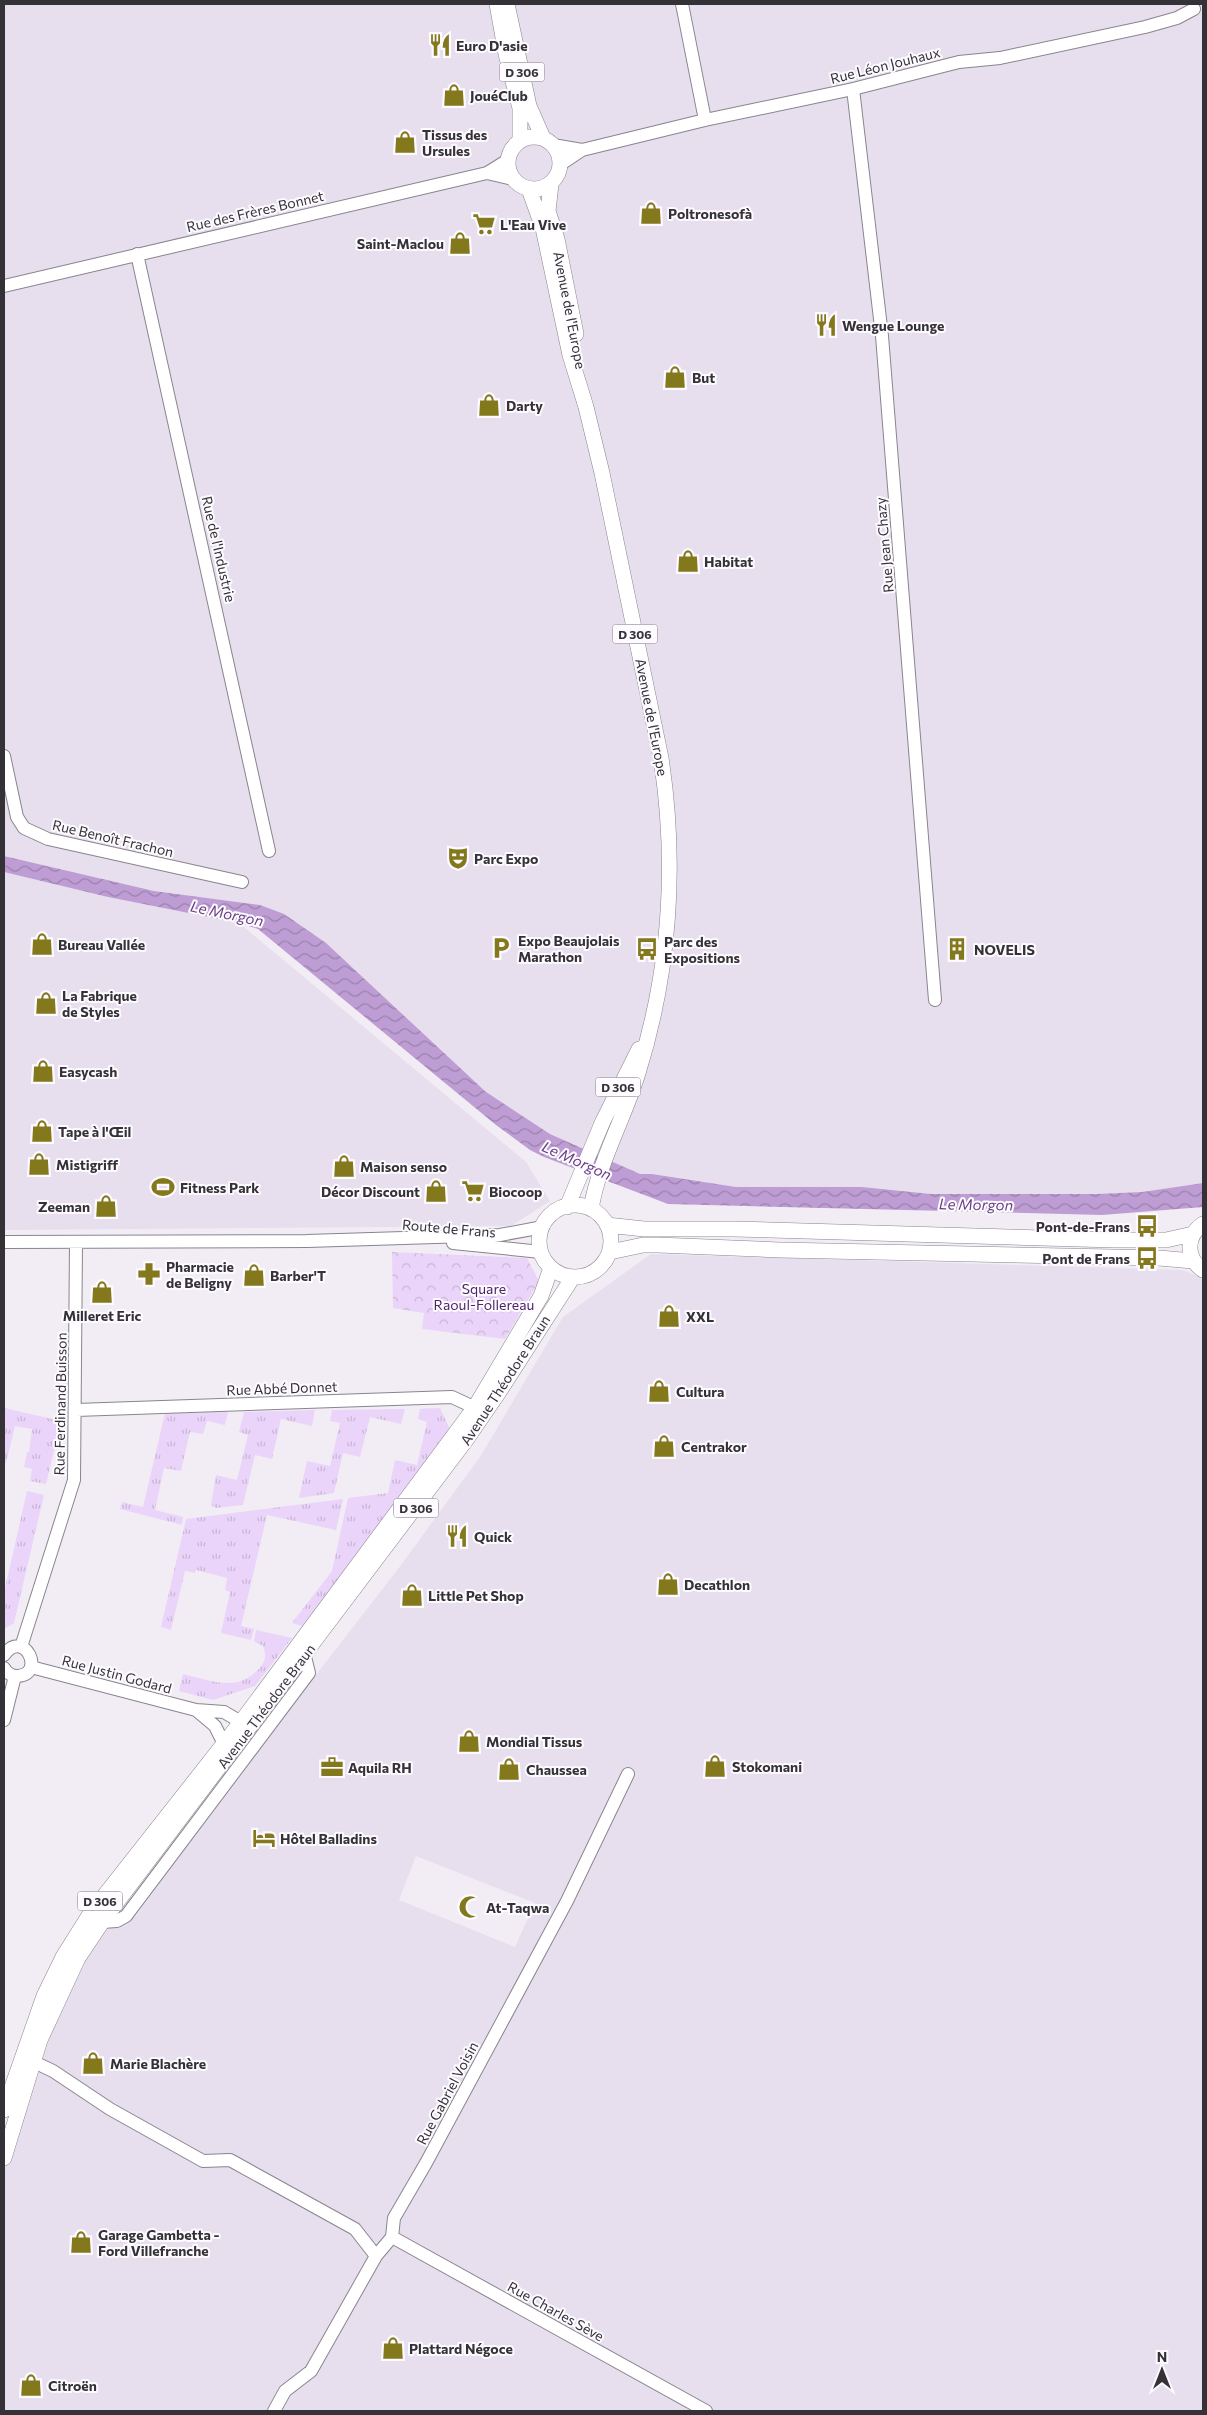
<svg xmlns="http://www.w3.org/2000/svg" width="1207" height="2415" font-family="Commissioner,sans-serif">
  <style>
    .built { fill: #e7deee; fill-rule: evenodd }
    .grass { fill: url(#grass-tufts) }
    .park { fill: url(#park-crowns) }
    .water { fill: url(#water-waves) }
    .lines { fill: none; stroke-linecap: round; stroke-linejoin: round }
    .minor-casing { stroke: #89858d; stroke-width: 14 }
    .major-casing { stroke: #89858d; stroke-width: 16 }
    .minor { stroke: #fff; stroke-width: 12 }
    .major { stroke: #fff; stroke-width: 15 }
    .labels { text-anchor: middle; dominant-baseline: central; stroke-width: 4; stroke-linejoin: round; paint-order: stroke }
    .shield { fill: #fdfbff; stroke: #706e72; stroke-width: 1 }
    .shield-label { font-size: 12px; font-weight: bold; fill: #343236 }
    .poi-label { font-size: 14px; font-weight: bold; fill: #343236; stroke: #fdfbff; text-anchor: start }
    .street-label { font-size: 14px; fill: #343236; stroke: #fdfbff }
    .park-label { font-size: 14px; fill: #4e2466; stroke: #fdfbff }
    .water-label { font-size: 15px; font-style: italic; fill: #6a4084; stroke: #fdfbff }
  </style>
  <defs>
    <pattern id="grass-tufts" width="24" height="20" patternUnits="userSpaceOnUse" patternTransform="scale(1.25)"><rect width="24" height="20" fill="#ead4f9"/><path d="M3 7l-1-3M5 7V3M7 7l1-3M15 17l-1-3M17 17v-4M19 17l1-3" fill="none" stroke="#c9b6d6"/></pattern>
    <pattern id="park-crowns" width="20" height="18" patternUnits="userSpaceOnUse" patternTransform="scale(1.25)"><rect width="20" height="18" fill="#ead4f9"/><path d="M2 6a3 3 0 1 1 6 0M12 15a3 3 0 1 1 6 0" fill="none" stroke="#c9b6d6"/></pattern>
    <pattern id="water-waves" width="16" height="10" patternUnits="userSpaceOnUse" patternTransform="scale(1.25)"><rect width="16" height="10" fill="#be9dd4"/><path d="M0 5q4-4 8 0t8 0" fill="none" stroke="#9b81ad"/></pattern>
  </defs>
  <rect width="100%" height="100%" fill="#f2edf5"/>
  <path class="built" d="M4,4H1203V1183L1142,1192L1096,1194H931L862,1187H736L652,1174H640L550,1134L486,1092L326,943L260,905L154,891L4,856Z
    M4,872L108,897L239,923L526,1162L550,1201L511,1226L4,1230Z
    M651,1254L1182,1270L1203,1278V2411H4V2171L43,2042L79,1966L100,1933L136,1916L235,1779L398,1569L480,1457L563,1317ZM416,1856L535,1903L515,1947L399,1900Z"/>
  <path class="grass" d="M4,1408L61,1421L46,1484L30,1481L32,1469L24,1467L27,1452H29L32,1429L15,1426L6,1463H4Z
    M440,1408L451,1431L302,1626L292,1623L332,1571L348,1498L388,1493L395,1460L417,1465L427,1422L418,1419L420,1409Z
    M405,1409L401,1424L370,1417L360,1457L343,1453L334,1493L299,1498L307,1461L330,1466L340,1423L330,1421L332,1410Z
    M315,1410L312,1426L281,1419L272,1459L255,1455L243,1505L216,1508L211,1505L216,1475L237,1480L248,1435L239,1432L244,1412Z
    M228,1412L225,1425L207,1421L203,1434L190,1432L181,1471L164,1468L155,1510L183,1517L182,1525L120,1509L122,1502L143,1507L165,1413Z
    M27,1491L44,1495L14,1623L4,1629V1593Z
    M343,1499L336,1530L267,1515L241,1626L254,1629L251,1640L221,1633L230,1592L225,1590L227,1578L196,1570L195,1573L185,1571L171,1630L161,1627L186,1519Z
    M256,1630L292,1638L255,1686L213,1700L179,1691L183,1674C213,1681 240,1694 262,1665C266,1659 266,1653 263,1646L254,1641Z"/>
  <path class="park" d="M392,1252L527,1258L539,1281L505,1339L422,1329L424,1313L393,1308Z"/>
  <path class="water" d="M4,856L154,891L260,905L284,914L326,943L486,1092L550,1134L640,1174H652L736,1187H862L931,1194H1096L1142,1192L1203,1183V1207L1102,1215L668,1204L544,1157L530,1150L496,1125L258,929L239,923L108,897L4,872Z"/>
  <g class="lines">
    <defs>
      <path id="minor" d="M682,4L705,120
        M853,89L882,336L935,1000
        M553,145L582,150
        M561,164L582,150L705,120L853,89L959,62L1000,58L1145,27L1177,18L1194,9
        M487,173L508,160
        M137,254L269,851
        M4,286L487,173L513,179
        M4,756L17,817L24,828L48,839L242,882
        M4,1242L307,1241L500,1235L543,1227
        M453,1243L541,1252
        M76,1410L452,1397L482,1411
        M21,1647L74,1480L76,1243
        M4,1655C24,1627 47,1675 17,1676C11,1676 7,1673 4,1668
        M31,1667L196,1710L224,1712L241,1722
        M196,1710L215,1726L224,1744
        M4,1720L15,1676
        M102,1922L117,1921L126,1916L309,1673L305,1657
        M34,2062L53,2071L110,2109L203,2161L230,2160L355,2229L376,2256
        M392,2237L706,2411
        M274,2411L285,2391L311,2371L376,2256L392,2237L394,2218L426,2163L567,1901L628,1774"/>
      <path id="major" d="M497,4L506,54L520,108V141
        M507,4L529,106L543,138
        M508 163a26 26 0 1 1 52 0a26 26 0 1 1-52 0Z
        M551,184L548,211L557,239L576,334
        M529,189L543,228L570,355L586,407L602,473L661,758C677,863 670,971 638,1073C624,1119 599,1161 591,1209
        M539 1241a36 36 0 1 1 72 0a36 36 0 1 1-72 0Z
        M567,1207L603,1121L639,1049
        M1203,1224C1186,1236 1185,1258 1203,1270
        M607,1225L644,1229H734L1114,1240H1166L1193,1234
        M610,1252L643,1245H658L780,1250L1159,1258L1193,1261
        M4,2110L44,1996L63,1957L90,1914L241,1722L475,1407L541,1296L551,1268
        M4,2158L40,2040L78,1958L102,1922L466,1440L499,1392L573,1277"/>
    </defs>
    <use href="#minor" class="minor-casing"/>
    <use href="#major" class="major-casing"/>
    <use href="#minor" class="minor"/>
    <use href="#major" class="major"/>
  </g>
  <defs>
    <symbol id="restaurant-bare" viewBox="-9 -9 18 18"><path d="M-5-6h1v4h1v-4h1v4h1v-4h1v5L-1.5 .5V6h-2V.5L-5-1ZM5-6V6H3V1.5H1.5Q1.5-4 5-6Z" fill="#84781c" stroke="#fdfbff" stroke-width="2.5" paint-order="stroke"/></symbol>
    <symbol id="shop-bare" viewBox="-9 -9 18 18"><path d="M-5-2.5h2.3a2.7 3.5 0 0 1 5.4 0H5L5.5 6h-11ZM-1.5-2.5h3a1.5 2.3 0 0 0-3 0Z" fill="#84781c" stroke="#fdfbff" stroke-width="2.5" paint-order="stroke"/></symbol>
    <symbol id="supermarket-bare" viewBox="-9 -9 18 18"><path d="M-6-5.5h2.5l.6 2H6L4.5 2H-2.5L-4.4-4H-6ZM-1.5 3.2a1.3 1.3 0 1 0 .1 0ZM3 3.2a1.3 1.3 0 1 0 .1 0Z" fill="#84781c" stroke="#fdfbff" stroke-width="2.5" paint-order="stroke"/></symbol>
    <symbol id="theatre-bare" viewBox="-9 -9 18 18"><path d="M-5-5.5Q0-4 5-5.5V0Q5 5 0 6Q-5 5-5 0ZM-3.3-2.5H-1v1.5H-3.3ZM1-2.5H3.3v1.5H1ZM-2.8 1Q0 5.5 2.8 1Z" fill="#84781c" stroke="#fdfbff" stroke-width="2.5" paint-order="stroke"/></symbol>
    <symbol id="parking-bare" viewBox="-9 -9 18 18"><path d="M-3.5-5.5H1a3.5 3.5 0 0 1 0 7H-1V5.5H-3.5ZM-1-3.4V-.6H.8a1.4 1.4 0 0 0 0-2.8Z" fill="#84781c" stroke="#fdfbff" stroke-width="2.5" paint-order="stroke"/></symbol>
    <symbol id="bus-bare" viewBox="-9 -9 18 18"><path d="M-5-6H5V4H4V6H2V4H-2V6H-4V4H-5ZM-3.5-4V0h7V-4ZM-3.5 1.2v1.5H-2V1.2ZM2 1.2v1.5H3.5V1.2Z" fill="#84781c" stroke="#fdfbff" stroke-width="2.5" paint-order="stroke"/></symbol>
    <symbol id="building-bare" viewBox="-9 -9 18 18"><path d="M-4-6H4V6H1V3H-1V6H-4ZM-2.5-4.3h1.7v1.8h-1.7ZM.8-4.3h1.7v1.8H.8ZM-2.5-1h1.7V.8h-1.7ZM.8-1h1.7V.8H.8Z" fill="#84781c" stroke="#fdfbff" stroke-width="2.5" paint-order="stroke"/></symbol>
    <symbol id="stadium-bare" viewBox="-9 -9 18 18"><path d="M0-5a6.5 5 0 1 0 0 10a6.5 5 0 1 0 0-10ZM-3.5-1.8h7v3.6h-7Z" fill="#84781c" stroke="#fdfbff" stroke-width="2.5" paint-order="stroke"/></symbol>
    <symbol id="pharmacy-bare" viewBox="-9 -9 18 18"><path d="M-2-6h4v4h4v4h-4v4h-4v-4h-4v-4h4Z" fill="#84781c" stroke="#fdfbff" stroke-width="2.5" paint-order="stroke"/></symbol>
    <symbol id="office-bare" viewBox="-9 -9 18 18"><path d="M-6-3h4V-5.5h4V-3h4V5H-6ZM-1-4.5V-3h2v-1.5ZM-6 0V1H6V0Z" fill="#84781c" stroke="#fdfbff" stroke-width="2.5" paint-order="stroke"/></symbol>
    <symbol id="hotel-bare" viewBox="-9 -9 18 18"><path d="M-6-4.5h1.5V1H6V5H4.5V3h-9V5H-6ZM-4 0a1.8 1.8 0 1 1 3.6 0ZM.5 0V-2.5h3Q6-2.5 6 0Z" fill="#84781c" stroke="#fdfbff" stroke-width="2.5" paint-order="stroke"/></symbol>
    <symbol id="mosque-bare" viewBox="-9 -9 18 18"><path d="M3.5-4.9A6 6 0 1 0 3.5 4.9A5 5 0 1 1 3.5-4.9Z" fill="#84781c" stroke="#fdfbff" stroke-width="2.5" paint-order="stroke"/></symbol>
  </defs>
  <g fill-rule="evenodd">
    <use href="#restaurant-bare" x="424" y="29" width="32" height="32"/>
    <use href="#shop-bare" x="438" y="79" width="32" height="32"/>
    <use href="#shop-bare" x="389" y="126" width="32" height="32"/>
    <use href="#shop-bare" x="635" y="197" width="32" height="32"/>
    <use href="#supermarket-bare" x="468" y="208" width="32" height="32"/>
    <use href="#shop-bare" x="444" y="227" width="32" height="32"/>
    <use href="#restaurant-bare" x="810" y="309" width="32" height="32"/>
    <use href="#shop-bare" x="659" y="361" width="32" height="32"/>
    <use href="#shop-bare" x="473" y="389" width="32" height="32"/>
    <use href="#shop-bare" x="672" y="545" width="32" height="32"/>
    <use href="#theatre-bare" x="442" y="842" width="32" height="32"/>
    <use href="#shop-bare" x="26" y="928" width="32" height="32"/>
    <use href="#parking-bare" x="485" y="932" width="32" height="32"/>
    <use href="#bus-bare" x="631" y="933" width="32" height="32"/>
    <use href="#building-bare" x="941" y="933" width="32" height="32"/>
    <use href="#shop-bare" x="30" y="987" width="32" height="32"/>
    <use href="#shop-bare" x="27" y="1055" width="32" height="32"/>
    <use href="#shop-bare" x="26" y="1115" width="32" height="32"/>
    <use href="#shop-bare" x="23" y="1148" width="32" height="32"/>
    <use href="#shop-bare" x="328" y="1150" width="32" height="32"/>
    <use href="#stadium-bare" x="147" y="1171" width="32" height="32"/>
    <use href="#shop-bare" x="420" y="1175" width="32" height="32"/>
    <use href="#supermarket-bare" x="457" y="1175" width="32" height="32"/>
    <use href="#shop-bare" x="90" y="1190" width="32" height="32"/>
    <use href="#bus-bare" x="1131" y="1210" width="32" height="32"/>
    <use href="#bus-bare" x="1131" y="1242" width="32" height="32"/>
    <use href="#pharmacy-bare" x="133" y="1258" width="32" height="32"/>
    <use href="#shop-bare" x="238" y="1259" width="32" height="32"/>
    <use href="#shop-bare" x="86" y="1276" width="32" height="32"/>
    <use href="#shop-bare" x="653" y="1300" width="32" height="32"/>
    <use href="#shop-bare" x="643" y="1375" width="32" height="32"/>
    <use href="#shop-bare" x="648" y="1430" width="32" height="32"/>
    <use href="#restaurant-bare" x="441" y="1520" width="32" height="32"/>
    <use href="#shop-bare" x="652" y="1568" width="32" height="32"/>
    <use href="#shop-bare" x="396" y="1579" width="32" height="32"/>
    <use href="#shop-bare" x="453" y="1725" width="32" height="32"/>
    <use href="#shop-bare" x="699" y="1750" width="32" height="32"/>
    <use href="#office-bare" x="316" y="1751" width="32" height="32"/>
    <use href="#shop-bare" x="493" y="1753" width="32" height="32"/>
    <use href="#hotel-bare" x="248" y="1822" width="32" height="32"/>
    <use href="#mosque-bare" x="454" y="1891" width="32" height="32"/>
    <use href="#shop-bare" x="77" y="2047" width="32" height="32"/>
    <use href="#shop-bare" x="65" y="2226" width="32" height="32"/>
    <use href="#shop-bare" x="377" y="2332" width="32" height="32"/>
    <use href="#shop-bare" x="15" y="2369" width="32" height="32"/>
  </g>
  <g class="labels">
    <g class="shield">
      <rect x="499.5" y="62.5" width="45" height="19" rx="4"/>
      <rect x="612.5" y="624.5" width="45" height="19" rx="4"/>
      <rect x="595.5" y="1077.5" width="45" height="19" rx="4"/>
      <rect x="393.5" y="1498.5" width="45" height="19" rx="4"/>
      <rect x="77.5" y="1891.5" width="45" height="19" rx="4"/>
    </g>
    <g class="shield-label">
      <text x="522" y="72">D 306</text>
      <text x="635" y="634">D 306</text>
      <text x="618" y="1087">D 306</text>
      <text x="416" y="1508">D 306</text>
      <text x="100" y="1901">D 306</text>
    </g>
    <g class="poi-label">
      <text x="456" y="45">Euro D'asie</text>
      <text x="470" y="95">JouéClub</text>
      <text x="422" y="134">Tissus des<tspan x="422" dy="16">Ursules</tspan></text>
      <text x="668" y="213">Poltronesofà</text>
      <text x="500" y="224">L'Eau Vive</text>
      <text x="444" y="243" text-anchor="end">Saint-Maclou</text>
      <text x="842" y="325">Wengue Lounge</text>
      <text x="692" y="377">But</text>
      <text x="506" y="405">Darty</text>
      <text x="704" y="561">Habitat</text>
      <text x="474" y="858">Parc Expo</text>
      <text x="518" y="940">Expo Beaujolais<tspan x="518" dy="16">Marathon</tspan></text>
      <text x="664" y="941">Parc des<tspan x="664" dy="16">Expositions</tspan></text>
      <text x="58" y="944">Bureau Vallée</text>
      <text x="974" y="949">NOVELIS</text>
      <text x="62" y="995">La Fabrique<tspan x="62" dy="16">de Styles</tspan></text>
      <text x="59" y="1071">Easycash</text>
      <text x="58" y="1131">Tape à l'Œil</text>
      <text x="56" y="1164">Mistigriff</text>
      <text x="360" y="1166">Maison senso</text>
      <text x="180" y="1187">Fitness Park</text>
      <text x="420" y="1191" text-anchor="end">Décor Discount</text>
      <text x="489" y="1191">Biocoop</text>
      <text x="90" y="1206" text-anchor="end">Zeeman</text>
      <text x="1130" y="1226" text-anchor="end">Pont-de-Frans</text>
      <text x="1130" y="1258" text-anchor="end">Pont de Frans</text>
      <text x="166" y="1266">Pharmacie<tspan x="166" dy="16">de Beligny</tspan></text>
      <text x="270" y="1275">Barber'T</text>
      <text x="102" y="1315" text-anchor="middle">Milleret Eric</text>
      <text x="686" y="1316">XXL</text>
      <text x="676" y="1391">Cultura</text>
      <text x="681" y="1446">Centrakor</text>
      <text x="474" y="1536">Quick</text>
      <text x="684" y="1584">Decathlon</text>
      <text x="428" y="1595">Little Pet Shop</text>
      <text x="486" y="1741">Mondial Tissus</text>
      <text x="732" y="1766">Stokomani</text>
      <text x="348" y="1767">Aquila RH</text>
      <text x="526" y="1769">Chaussea</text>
      <text x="280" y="1838">Hôtel Balladins</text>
      <text x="486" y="1907">At-Taqwa</text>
      <text x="110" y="2063">Marie Blachère</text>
      <text x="98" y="2234">Garage Gambetta -<tspan x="98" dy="16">Ford Villefranche</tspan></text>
      <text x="409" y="2348">Plattard Négoce</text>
      <text x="48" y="2385">Citroën</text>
    </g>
    <g class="street-label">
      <text transform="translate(885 65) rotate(-14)">Rue Léon Jouhaux</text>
      <text transform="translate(255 211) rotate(-13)">Rue des Frères Bonnet</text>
      <text transform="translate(570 310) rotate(79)">Avenue de l'Europe</text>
      <text transform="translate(884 545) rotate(-95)">Rue Jean Chazy</text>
      <text transform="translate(219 549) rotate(77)">Rue de l'Industrie</text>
      <text transform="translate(652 717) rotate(79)">Avenue de l'Europe</text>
      <text transform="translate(113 838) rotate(13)">Rue Benoît Frachon</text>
      <text transform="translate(449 1228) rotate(5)">Route de Frans</text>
      <text transform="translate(505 1380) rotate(-57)">Avenue Théodore Braun</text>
      <text transform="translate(282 1388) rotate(-2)">Rue Abbé Donnet</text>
      <text transform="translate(60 1404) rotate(-89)">Rue Ferdinand Buisson</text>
      <text transform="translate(117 1674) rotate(15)">Rue Justin Godard</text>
      <text transform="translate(266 1706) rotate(-53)">Avenue Théodore Braun</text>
      <text transform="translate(447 2093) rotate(-62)">Rue Gabriel Voisin</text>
      <text transform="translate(556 2311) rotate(29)">Rue Charles Sève</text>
    </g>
    <g class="park-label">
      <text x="484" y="1288">Square<tspan x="484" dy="16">Raoul-Follereau</tspan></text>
    </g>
    <g class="water-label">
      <text transform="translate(227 913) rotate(12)">Le Morgon</text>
      <text transform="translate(577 1160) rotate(24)">Le Morgon</text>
      <text transform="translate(976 1204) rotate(1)">Le Morgon</text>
    </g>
  </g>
  <rect width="1207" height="2415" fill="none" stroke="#343236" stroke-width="10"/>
  <g transform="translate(1162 2370)" stroke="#fdfbff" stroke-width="4" paint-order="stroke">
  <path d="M0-4L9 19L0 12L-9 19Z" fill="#343236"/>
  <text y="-8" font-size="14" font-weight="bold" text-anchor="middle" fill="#343236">N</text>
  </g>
</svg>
